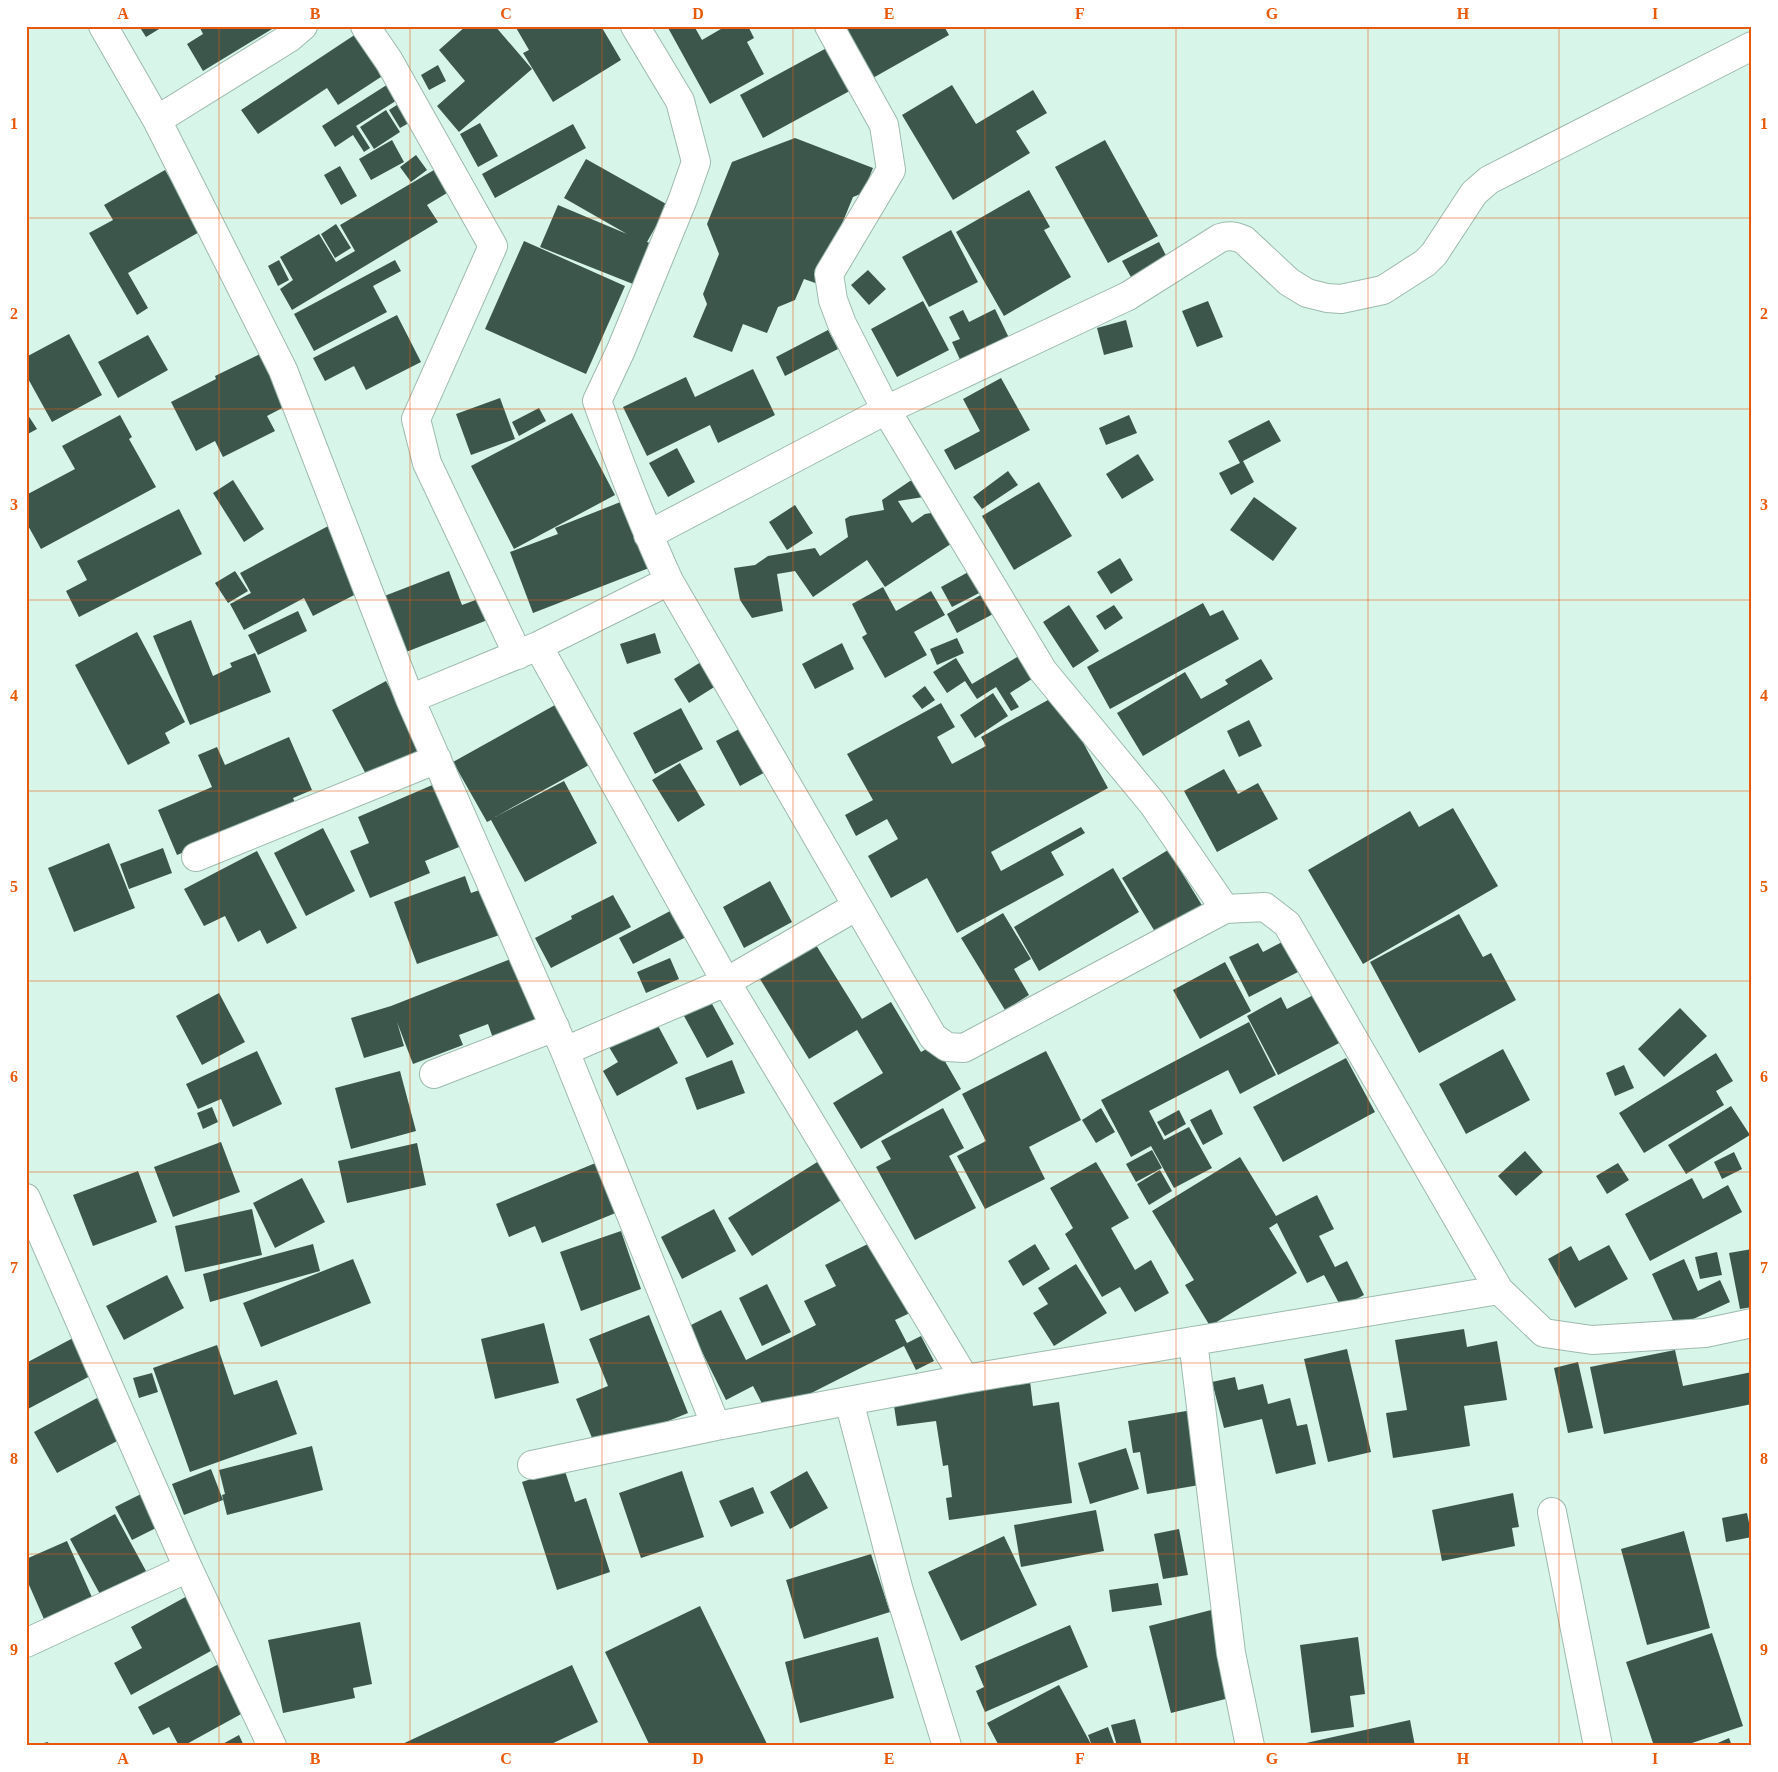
<svg xmlns="http://www.w3.org/2000/svg" width="1778" height="1772" font-family="Georgia,serif">
  <style>
    .building { fill: #3c564c }
    .lines { fill: none; stroke-linecap: round; stroke-linejoin: round }
    .street-casing { stroke: #9dbaae; stroke-width: 30 }
    .secondary-casing { stroke: #9dbaae; stroke-width: 30 }
    .street { stroke: #fff; stroke-width: 28 }
    .secondary { stroke: #fff; stroke-width: 28 }
    .grid { fill: none; stroke: #e8590c; stroke-width: 1; stroke-opacity: 0.55 }
    .neatline { fill: none; stroke: #e8590c; stroke-width: 2 }
    .grid-label { font-size: 16px; text-anchor: middle; font-weight: bold; fill: #e8590c }
  </style>
  <rect width="100%" height="100%" fill="#d7f5e8"/>
  <path class="building" d="M139,26H164L146,37Z
    M199,26H277L203,71L187,44L203,34Z
    M466,26H495L532,69L459,132L437,106L465,81L439,50Z
    M515,26H601L621,60L553,102L523,53L529,50Z
    M667,26H694L702,40L726,26H748L754,38L747,42L764,74L710,104Z
    M833,26H944L949,35L864,83Z
    M359,32L387,73L338,105L327,88L258,134L241,110Z
    M834,44L857,87L763,138L740,95Z
    M438,65L446,81L429,90L421,75Z
    M393,81L402,97L356,126L370,148L364,152L353,135L335,147L322,126Z
    M952,85L976,124L1033,90L1047,113L1016,131L1030,153L953,200L902,115Z
    M403,101L414,120L400,128L389,110Z
    M386,110L400,132L374,149L360,127Z
    M480,123L498,156L478,167L460,134Z
    M573,124L586,148L495,198L482,174Z
    M795,138L873,168L863,193L853,197L837,236L821,285L804,279L795,300L778,307L767,333L743,324L732,352L693,337L707,304L703,294L719,254L707,224L732,162Z
    M392,140L404,162L371,180L359,159Z
    M1105,140L1158,236L1108,263L1055,167Z
    M416,155L427,170L411,182L400,167Z
    M586,159L668,205L647,242L650,243L633,284L540,247L558,205L627,234L564,198Z
    M340,166L357,196L341,205L324,175Z
    M165,170L201,231L128,273L148,308L137,315L89,233L113,220L104,205Z
    M434,170L447,193L427,205L438,222L292,310L280,289L293,280L280,257L319,234L336,262L355,251L340,225Z
    M1029,190L1050,227L1044,230L1071,277L1004,316L956,232Z
    M336,224L351,248L335,258L321,234Z
    M951,230L978,282L929,307L902,257Z
    M524,241L625,286L586,374L485,329Z
    M1159,242L1172,267L1136,286L1122,261Z
    M279,260L289,280L278,286L268,266Z
    M395,260L401,271L373,286L387,312L314,351L294,314Z
    M868,270L886,289L869,305L851,285Z
    M923,301L949,350L897,377L871,329Z
    M1208,301L1223,337L1197,347L1182,311Z
    M995,309L1010,340L962,364L952,342L960,339L949,317L963,310L969,322Z
    M397,315L421,362L366,390L354,366L325,381L313,358Z
    M1126,320L1133,347L1104,355L1097,328Z
    M828,330L838,349L785,376L776,357Z
    M69,334L102,395L52,422L26,375V357Z
    M148,335L168,370L118,398L98,362Z
    M260,354L286,406L267,416L275,431L223,457L215,441L196,451L171,402L216,379L215,376Z
    M753,369L775,415L718,443L710,425L647,456L623,407L686,377L695,397Z
    M1001,378L1030,430L955,470L944,450L980,431L963,399Z
    M500,398L515,439L471,455L456,414Z
    M539,408L546,421L519,436L512,422Z
    M26,412L37,429L26,435Z
    M572,413L615,495L514,549L471,466Z
    M120,415L132,437L129,439L156,487L41,549L26,522V495L75,469L62,446Z
    M1129,415L1137,433L1106,445L1099,428Z
    M1269,420L1281,441L1243,461L1254,482L1231,495L1219,473L1240,463L1228,441Z
    M677,448L695,482L668,497L649,463Z
    M1138,454L1154,480L1122,499L1106,474Z
    M1008,471L1018,485L982,509L973,497Z
    M926,478L930,496L898,501L912,523L925,514L943,511L957,540L885,587L867,560L813,597L795,571L777,574L783,611L752,618L740,600L734,568L755,565L768,556L815,548L820,556L848,537L845,519L850,516L884,510L882,500L910,481Z
    M233,480L264,529L244,542L213,493Z
    M1039,482L1072,536L1014,570L982,516Z
    M1254,497L1297,528L1273,561L1230,530Z
    M623,501L649,568L533,613L510,552L558,534L555,528Z
    M795,505L813,533L787,550L769,522Z
    M179,509L202,554L79,617L66,591L87,580L77,561Z
    M332,524L366,589L313,616L304,598L244,630L230,604L251,593L240,573Z
    M1120,558L1133,580L1111,594L1097,572Z
    M972,570L983,591L952,607L941,587Z
    M235,571L248,591L228,603L215,583Z
    M449,571L462,605L481,598L490,619L396,656L374,600Z
    M883,587L896,611L931,591L945,615L914,632L927,655L885,678L862,637L867,634L852,604Z
    M986,592L997,612L957,633L947,614Z
    M1203,603L1210,616L1223,610L1239,639L1110,709L1087,667Z
    M1069,605L1099,651L1073,668L1043,622Z
    M1114,605L1123,618L1105,630L1096,616Z
    M298,611L307,631L258,655L248,635Z
    M191,620L213,676L232,667L230,663L255,653L271,692L190,725L153,636Z
    M137,632L185,722L165,733L170,743L128,765L75,665Z
    M655,633L661,653L627,664L620,644Z
    M957,638L964,653L937,665L930,649Z
    M842,643L854,669L815,689L802,664Z
    M1027,651L1041,673L1010,693L1019,707L1011,711L996,687L977,699L965,681L947,693L933,672L956,658L972,684Z
    M1261,659L1273,679L1143,756L1117,713L1185,672L1201,699L1228,684L1225,680Z
    M704,660L719,684L689,703L674,679Z
    M386,681L423,750L368,778L332,710Z
    M925,686L935,700L922,709L912,696Z
    M993,693L1008,716L975,738L960,715Z
    M1057,695L1108,788L991,852L1001,871L1081,827L1085,833L1051,852L1064,875L957,933L927,878L891,898L868,856L898,839L887,819L856,836L845,815L873,800L847,754L941,703L955,727L937,737L952,764L986,746L981,737Z
    M555,705L589,765L495,817L564,781L597,843L525,882L491,820L487,822L453,762Z
    M681,708L703,749L655,774L633,733Z
    M1249,720L1262,746L1239,757L1227,731Z
    M747,725L771,769L740,786L716,741Z
    M289,737L312,790L293,798L296,805L177,855L158,810L212,787L198,755L217,747L225,765Z
    M680,763L705,805L678,822L652,780Z
    M1224,769L1238,794L1258,783L1278,819L1217,852L1184,791Z
    M437,783L464,845L425,861L430,873L370,898L350,851L369,843L358,817Z
    M1453,808L1498,886L1363,964L1308,870L1410,811L1419,827Z
    M323,828L355,891L306,916L274,853Z
    M109,843L135,908L74,932L48,868Z
    M163,848L172,873L129,889L120,864Z
    M1168,850L1203,907L1157,935L1122,878Z
    M257,851L297,928L267,944L260,930L238,942L225,916L204,926L184,889Z
    M1113,868L1139,912L1039,971L1014,927Z
    M465,876L471,893L491,886L508,932L417,964L394,902Z
    M770,881L792,922L744,948L723,907Z
    M613,895L631,927L551,968L535,938L572,919L571,916Z
    M674,909L688,936L633,964L619,938Z
    M1003,913L1031,959L1014,969L1029,995L1005,1010L961,938Z
    M1459,914L1483,957L1491,953L1516,1000L1419,1053L1370,962Z
    M1284,941L1300,971L1249,997L1229,957L1258,943L1263,952Z
    M816,945L862,1019L891,1002L921,1052L935,1044L961,1089L861,1149L833,1103L883,1073L857,1030L809,1059L760,979Z
    M516,957L542,1022L494,1041L488,1024L459,1035L463,1045L413,1064L397,1022L404,1046L364,1058L351,1018L391,1006Z
    M670,958L679,979L646,993L637,972Z
    M1225,962L1251,1011L1200,1039L1173,990Z
    M219,993L245,1042L202,1065L176,1016Z
    M1317,993L1343,1041L1278,1075L1247,1016L1281,997L1287,1009Z
    M711,1002L734,1044L707,1058L684,1016Z
    M1680,1008L1707,1036L1664,1077L1638,1049Z
    M656,1022L678,1063L617,1096L603,1071L618,1062L609,1047Z
    M1249,1022L1276,1075L1240,1094L1228,1070L1149,1111L1164,1140L1189,1127L1212,1168L1174,1188L1151,1146L1131,1157L1101,1100Z
    M1503,1049L1530,1100L1466,1134L1439,1084Z
    M257,1051L282,1104L233,1127L221,1099L198,1109L186,1084Z
    M1046,1051L1081,1120L1029,1147L1045,1179L985,1209L957,1156L986,1141L962,1094Z
    M1716,1053L1733,1081L1716,1091L1724,1105L1644,1153L1619,1113Z
    M1346,1058L1375,1112L1283,1162L1253,1107Z
    M732,1060L745,1093L697,1110L685,1078Z
    M1624,1065L1634,1088L1615,1096L1606,1073Z
    M400,1071L416,1131L351,1149L335,1088Z
    M1731,1106L1750,1135L1686,1174L1668,1145Z
    M212,1107L218,1122L203,1129L197,1113Z
    M943,1108L964,1148L949,1156L976,1208L915,1240L876,1167L891,1159L881,1141Z
    M1101,1108L1115,1132L1096,1143L1082,1120Z
    M1211,1109L1223,1134L1203,1145L1190,1120Z
    M1179,1110L1186,1124L1165,1136L1157,1122Z
    M221,1142L240,1192L173,1217L154,1167Z
    M417,1143L426,1185L347,1203L338,1161Z
    M1152,1150L1162,1168L1136,1182L1126,1164Z
    M1525,1151L1543,1172L1516,1196L1498,1176Z
    M1734,1152L1742,1169L1722,1179L1714,1162Z
    M1240,1157L1276,1216L1317,1195L1334,1229L1319,1236L1335,1267L1347,1261L1364,1295L1341,1307L1324,1275L1307,1283L1277,1223L1269,1228L1297,1273L1210,1326L1185,1285L1194,1280L1152,1211Z
    M822,1159L846,1197L752,1256L728,1218Z
    M598,1162L618,1212L542,1243L535,1226L509,1237L496,1204Z
    M1096,1162L1129,1218L1111,1228L1135,1270L1151,1260L1169,1293L1135,1312L1120,1287L1102,1297L1065,1234L1073,1228L1050,1188Z
    M1618,1163L1629,1180L1607,1194L1596,1176Z
    M1160,1170L1172,1191L1149,1205L1137,1184Z
    M138,1171L157,1222L93,1246L73,1195Z
    M302,1178L325,1222L275,1248L253,1203Z
    M1692,1178L1703,1199L1728,1185L1742,1212L1650,1261L1625,1214Z
    M252,1209L262,1255L185,1272L175,1226Z
    M714,1209L736,1251L682,1279L661,1237Z
    M621,1231L641,1289L581,1311L560,1252Z
    M876,1240L912,1312L895,1320L907,1343L921,1336L934,1361L916,1370L904,1346L768,1415L753,1386L726,1400L689,1326L721,1310L746,1360L816,1325L804,1301L836,1286L825,1265Z
    M313,1244L320,1271L210,1302L203,1274Z
    M1035,1244L1050,1269L1023,1286L1008,1261Z
    M1609,1245L1628,1279L1575,1308L1548,1259L1571,1246L1579,1261Z
    M1752,1249V1307L1740,1309L1729,1253Z
    M1717,1252L1722,1275L1700,1279L1695,1257Z
    M353,1259L371,1303L261,1347L243,1303Z
    M1684,1259L1698,1291L1720,1280L1730,1302L1676,1327L1652,1274Z
    M1076,1264L1107,1313L1054,1346L1033,1313L1048,1304L1038,1288Z
    M167,1275L184,1308L124,1340L106,1306Z
    M767,1284L791,1332L762,1346L739,1298Z
    M649,1315L688,1413L597,1450L576,1399L608,1386L589,1339Z
    M544,1323L559,1383L495,1399L481,1339Z
    M1464,1329L1467,1347L1497,1341L1507,1400L1464,1406L1470,1446L1393,1458L1386,1413L1407,1410L1395,1340Z
    M73,1338L92,1375L26,1410V1363Z
    M217,1345L234,1395L277,1380L297,1434L190,1472L153,1368Z
    M1347,1349L1371,1452L1328,1462L1304,1359Z
    M1675,1350L1683,1386L1752,1372V1404L1604,1434L1590,1367Z
    M1578,1362L1593,1428L1568,1433L1554,1368Z
    M152,1373L158,1392L139,1398L133,1378Z
    M1235,1377L1238,1390L1263,1384L1268,1404L1290,1398L1297,1426L1307,1424L1316,1464L1276,1474L1262,1419L1224,1428L1212,1382Z
    M1030,1381L1033,1406L1059,1402L1072,1503L949,1520L946,1498L952,1497L948,1465L943,1466L936,1421L897,1426L893,1399Z
    M97,1398L119,1440L57,1473L34,1432Z
    M1192,1410L1205,1484L1147,1494L1140,1452L1133,1453L1128,1421Z
    M312,1446L323,1490L227,1515L222,1495L225,1494L219,1470Z
    M1126,1448L1139,1489L1090,1504L1078,1463Z
    M564,1468L575,1502L586,1498L610,1572L557,1590L522,1482Z
    M211,1469L223,1500L184,1515L172,1484Z
    M682,1471L704,1537L641,1558L619,1493Z
    M807,1471L828,1508L790,1529L770,1492Z
    M753,1487L764,1513L731,1527L719,1501Z
    M145,1492L162,1525L132,1540L115,1507Z
    M1513,1493L1519,1527L1512,1528L1515,1546L1442,1561L1432,1510Z
    M1096,1510L1104,1551L1021,1567L1014,1525Z
    M1747,1513L1752,1537L1726,1542L1722,1518Z
    M115,1514L146,1571L101,1596L70,1539Z
    M1179,1529L1188,1575L1163,1579L1154,1534Z
    M1684,1531L1710,1628L1647,1645L1621,1549Z
    M1004,1536L1037,1605L961,1641L928,1572Z
    M67,1541L95,1604L47,1626L26,1578V1559Z
    M871,1554L890,1612L804,1639L786,1580Z
    M1158,1583L1162,1605L1112,1612L1109,1590Z
    M189,1595L218,1647L131,1695L114,1663L142,1648L131,1627Z
    M700,1606L768,1746H650L605,1652Z
    M1215,1609L1237,1696L1171,1713L1149,1626Z
    M360,1622L372,1684L353,1688L355,1698L283,1713L268,1640Z
    M1070,1625L1088,1667L985,1712L976,1691L984,1687L975,1666Z
    M1712,1633L1743,1726L1683,1746H1654L1626,1662Z
    M878,1637L894,1698L800,1723L785,1662Z
    M1358,1637L1365,1694L1350,1696L1354,1727L1311,1733L1300,1645Z
    M228,1659L254,1707L183,1746H179L169,1727L153,1735L138,1707Z
    M572,1665L598,1722L547,1746H398Z
    M1059,1685L1092,1746H999L987,1723Z
    M1135,1719L1142,1745L1117,1746L1111,1725Z
    M1410,1720L1415,1746H1307L1306,1743Z
    M1108,1727L1115,1746H1092L1088,1735Z
    M239,1735L244,1746H219Z
    M1729,1738L1732,1746H1711Z
    M48,1742L49,1746H35V1745Z"/>
  <g class="lines">
    <defs>
      <path id="street" d="M103,26L157,120L283,370L410,699L565,1051L716,1426L965,1379L1499,1290L1544,1333L1592,1340L1705,1333L1752,1323
        M365,26L389,61L493,246L416,419L427,463L518,655
        M635,26L680,101L696,162L683,199L621,350L597,401C619,462 642,522 669,581L933,1037L947,1047L964,1048L1225,909L1265,907L1287,924L1499,1290
        M829,26L884,125L891,170L829,274L833,300L842,324L886,410L1043,671L1153,804L1225,909
        M157,120L289,38L303,26
        M648,535L886,410L1128,296
        M538,646L726,982L965,1379
        M410,699L538,646L669,581
        M196,857L437,759
        M565,1051L726,982L857,906
        M434,1074L555,1027
        M26,1198L188,1568L272,1746
        M1193,1341L1231,1653L1250,1746
        M849,1401L899,1591L947,1746
        M532,1465L716,1426
        M1552,1512L1598,1746
        M26,1643L188,1568"/>
      <path id="secondary" d="M1128,296L1220,238C1230,235 1235,236 1244,240L1289,282L1307,293L1327,298L1341,299L1383,290L1425,263L1434,254L1474,193L1489,180L1752,46"/>
    </defs>
    <use href="#street" class="street-casing"/>
    <use href="#secondary" class="secondary-casing"/>
    <use href="#street" class="street"/>
    <use href="#secondary" class="secondary"/>
  </g>
  <path class="grid" d="M219,26V1746M410,26V1746M602,26V1746M793,26V1746M985,26V1746M1176,26V1746M1368,26V1746M1559,26V1746M26,218H1752M26,409H1752M26,600H1752M26,791H1752M26,981H1752M26,1172H1752M26,1363H1752M26,1554H1752"/>
  <rect width="1778" height="1772" fill="none" stroke="#ffffff" stroke-width="55"/>
  <rect x="28" y="28" width="1722" height="1716" class="neatline"/>
  <g class="grid-label">
    <text x="123" y="19">A</text>
    <text x="315" y="19">B</text>
    <text x="506" y="19">C</text>
    <text x="698" y="19">D</text>
    <text x="889" y="19">E</text>
    <text x="1080" y="19">F</text>
    <text x="1272" y="19">G</text>
    <text x="1463" y="19">H</text>
    <text x="1655" y="19">I</text>
    <text x="14" y="129">1</text>
    <text x="1764" y="129">1</text>
    <text x="14" y="319">2</text>
    <text x="1764" y="319">2</text>
    <text x="14" y="510">3</text>
    <text x="1764" y="510">3</text>
    <text x="14" y="701">4</text>
    <text x="1764" y="701">4</text>
    <text x="14" y="892">5</text>
    <text x="1764" y="892">5</text>
    <text x="14" y="1082">6</text>
    <text x="1764" y="1082">6</text>
    <text x="14" y="1273">7</text>
    <text x="1764" y="1273">7</text>
    <text x="14" y="1464">8</text>
    <text x="1764" y="1464">8</text>
    <text x="14" y="1655">9</text>
    <text x="1764" y="1655">9</text>
    <text x="123" y="1764">A</text>
    <text x="315" y="1764">B</text>
    <text x="506" y="1764">C</text>
    <text x="698" y="1764">D</text>
    <text x="889" y="1764">E</text>
    <text x="1080" y="1764">F</text>
    <text x="1272" y="1764">G</text>
    <text x="1463" y="1764">H</text>
    <text x="1655" y="1764">I</text>
  </g>
</svg>
